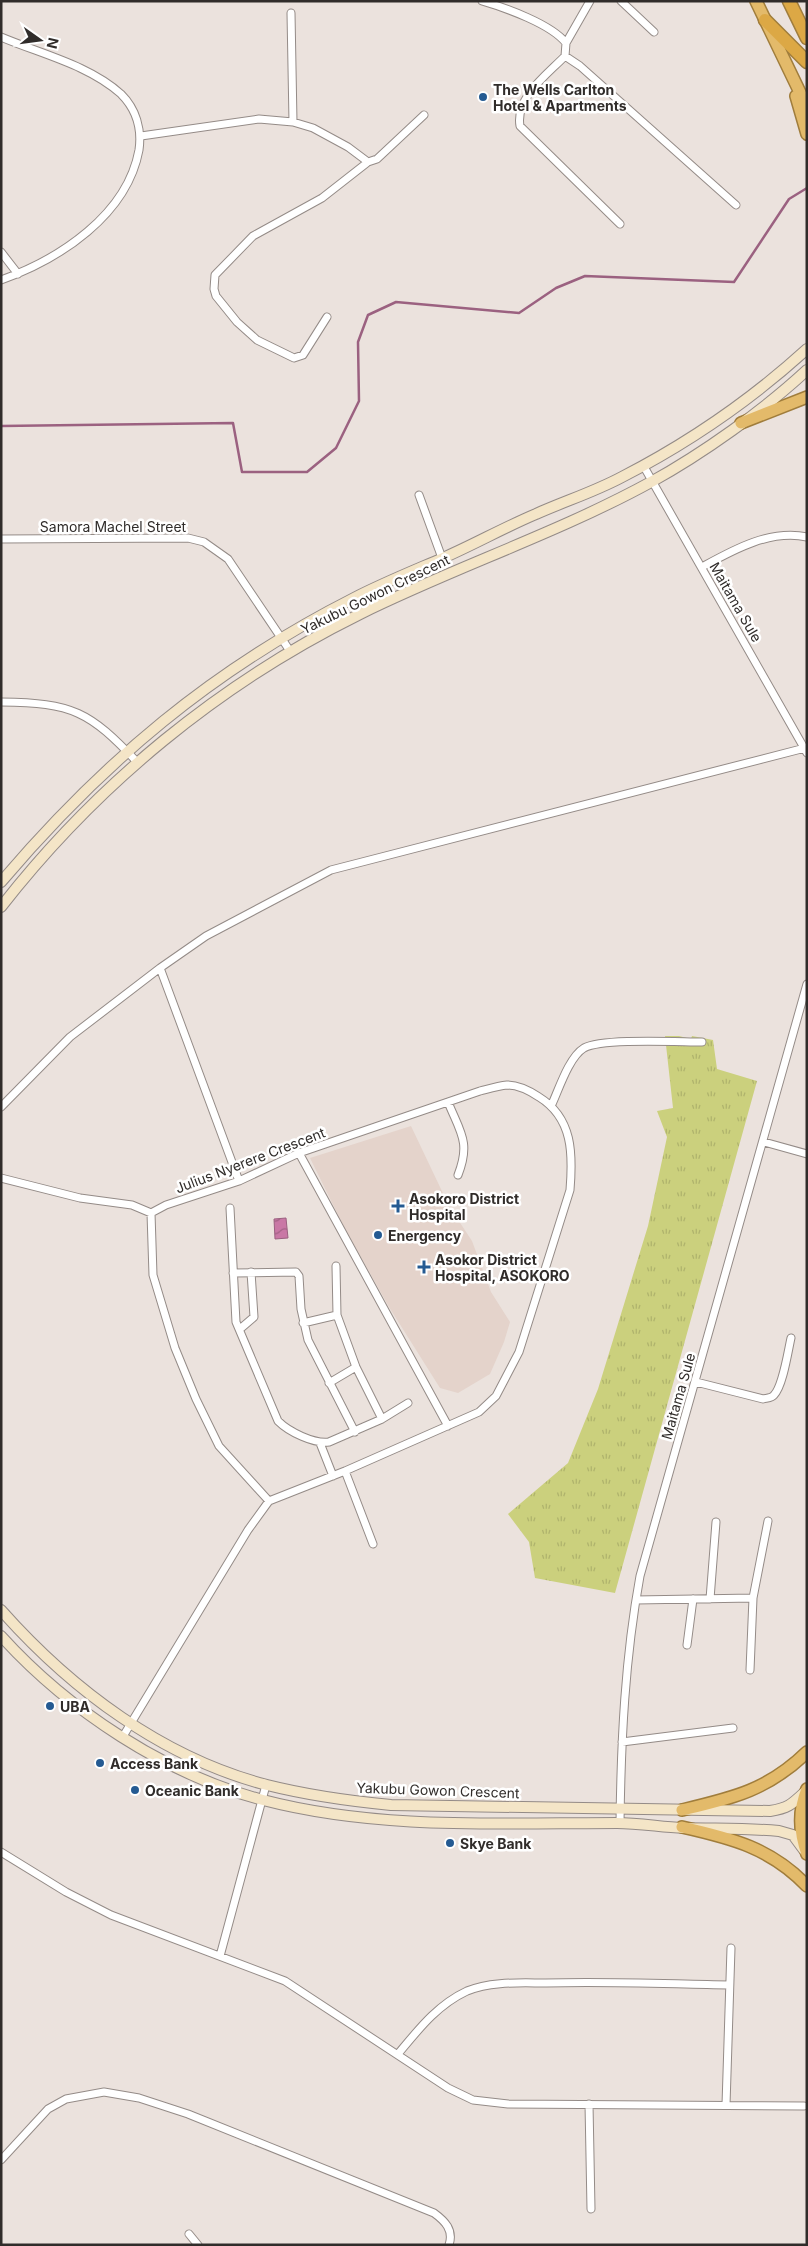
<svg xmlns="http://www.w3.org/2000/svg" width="808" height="2246" font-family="Inter,sans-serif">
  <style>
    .built { fill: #e4d3cb }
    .grass { fill: url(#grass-tufts) }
    .water { fill: url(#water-waves); stroke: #9b6180 }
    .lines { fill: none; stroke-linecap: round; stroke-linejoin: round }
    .stream { stroke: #9b6180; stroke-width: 2.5 }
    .minor-casing { stroke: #948b87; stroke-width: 9 }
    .secondary-casing { stroke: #948b87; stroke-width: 12 }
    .trunk-casing { stroke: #a07d3c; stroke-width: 14 }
    .motorway-casing { stroke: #a07d3c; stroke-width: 15 }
    .minor { stroke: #fff; stroke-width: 7 }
    .secondary { stroke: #f4e5c7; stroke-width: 10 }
    .trunk { stroke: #e3ba6a; stroke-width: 11 }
    .motorway { stroke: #dca845; stroke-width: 12 }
    .poi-dot { fill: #245a92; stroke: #fff; stroke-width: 2 }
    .labels { text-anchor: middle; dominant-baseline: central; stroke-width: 5; stroke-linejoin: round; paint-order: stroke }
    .poi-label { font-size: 14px; font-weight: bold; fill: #302c2a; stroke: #fff; text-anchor: start }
    .street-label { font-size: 14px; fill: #302c2a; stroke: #fff }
  </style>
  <defs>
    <pattern id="grass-tufts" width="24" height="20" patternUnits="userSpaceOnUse" patternTransform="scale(1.25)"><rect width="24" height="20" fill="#cbd07d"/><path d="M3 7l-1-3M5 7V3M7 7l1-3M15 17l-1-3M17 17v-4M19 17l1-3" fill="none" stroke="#afb36c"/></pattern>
    <pattern id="water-waves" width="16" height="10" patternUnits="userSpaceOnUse" patternTransform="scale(1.25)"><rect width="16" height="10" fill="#c978a5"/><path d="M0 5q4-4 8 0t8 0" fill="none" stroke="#a46387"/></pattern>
  </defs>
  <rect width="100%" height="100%" fill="#ebe2dd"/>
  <path class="built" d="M411,1126L449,1206L472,1241L491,1292L510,1322L504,1342L490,1374L458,1393L440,1388L389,1307L344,1227L310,1158Z"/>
  <path class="grass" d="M665,1036H679L691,1039L692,1036L713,1040L717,1069L757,1081L615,1593L535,1578L529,1542L508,1514L568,1463L598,1389L648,1226L667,1137L657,1111L673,1108Z"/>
  <path class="water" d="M286,1218L288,1238L275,1239L274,1219Z"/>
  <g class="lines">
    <path class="stream" d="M1,426L233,423L242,472H307L336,448L359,401L358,342L368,315L396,302L519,313L556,288L585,276L734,282L789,199L807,188"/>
    <defs>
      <path id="minor" d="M482,1C506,8 551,24 566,43
        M590,1L566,43L565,56C548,74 515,97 520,126L620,224
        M621,1L654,32
        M291,13L293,122
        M1,37C41,54 89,65 121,94C136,109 142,129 139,150C127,215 60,259 1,280
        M565,56L580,66L736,205
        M141,136L259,119L293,122L313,128L348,147L368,162
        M1,252L18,274
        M327,317L303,355L294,358L257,340L237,322L216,296L214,289L215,275L253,236L322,198L368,162L377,159L424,115
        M643,465L807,753
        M419,495L442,558
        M1,539L188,538L204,542L228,559L290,651
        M702,567C733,550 770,529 807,537
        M1,702C73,703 89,711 138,763
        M160,968L239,1181
        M448,1102C460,1132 471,1142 458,1175
        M552,1104C559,1089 569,1057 584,1048C602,1038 678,1042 702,1042
        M1,1107L70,1037L160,968L206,936L331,870L805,748
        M764,1142L807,1154
        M299,1153L448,1426
        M1,1178L80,1198L132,1205L151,1213L166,1205L239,1181L299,1153L480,1091C488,1089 498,1086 507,1085C518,1085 530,1091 539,1097C573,1118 573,1154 570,1190L519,1352L496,1396L479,1412L345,1471L269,1501L248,1530L122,1738
        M230,1208L236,1322L278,1421C289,1432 314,1444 329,1442L382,1419L408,1403
        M151,1213L153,1275L175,1348L196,1399L219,1446L269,1501
        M336,1266L337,1315L356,1367L382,1419
        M233,1273L296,1272L299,1276L301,1309L308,1340L355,1432
        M303,1323L337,1315
        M240,1329L254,1317L251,1272
        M696,1382L763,1399C767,1398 772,1398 774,1395C783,1386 788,1351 791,1338
        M329,1383L356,1367
        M320,1443L333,1476
        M345,1471L373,1544
        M710,1599L716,1522
        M636,1600L753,1598
        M687,1645L693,1599
        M750,1670L753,1598L768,1521
        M622,1742L733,1728
        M620,1823C621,1740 625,1658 640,1576L807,984
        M1,1852L66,1892L111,1915L285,1981L448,2088L473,2100L508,2104L804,2106
        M220,1956L266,1785
        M398,2054C418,2030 437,2005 467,1991C491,1981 520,1983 546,1983C607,1981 668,1984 729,1985
        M589,2104L591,2209
        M726,2105L731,1948
        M1,2160L48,2109L66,2099L104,2092L139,2098L188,2114L434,2213C445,2221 454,2230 449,2245
        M189,2234L198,2245"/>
      <path id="secondary" d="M1,882C104,761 212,670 354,598C383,583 413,571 443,558C475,544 505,527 536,514C565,501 594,492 622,477C688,443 752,399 807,349
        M1,907C97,784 220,683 360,614C455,567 558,533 651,482C702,454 764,410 807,370
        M1,1610C72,1690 163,1758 267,1785C307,1795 349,1801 391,1805L770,1811C789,1808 792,1804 806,1791
        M1,1636C68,1710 166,1775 263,1800C378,1830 499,1823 617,1823C639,1823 661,1827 683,1828C715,1829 747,1828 779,1831L793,1835L804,1850"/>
      <path id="trunk" d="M756,1L807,107
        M796,96L807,134
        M741,423L807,397
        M807,1789C798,1811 799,1832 807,1854
        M682,1810C733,1798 768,1790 807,1752
        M682,1827C731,1838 771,1848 807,1886"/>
      <path id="motorway" d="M789,1L807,38
        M765,20L807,62"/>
    </defs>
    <use href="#minor" class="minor-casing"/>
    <use href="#secondary" class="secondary-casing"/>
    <use href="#trunk" class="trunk-casing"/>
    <use href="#motorway" class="motorway-casing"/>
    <use href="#minor" class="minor"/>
    <use href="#secondary" class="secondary"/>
    <use href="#trunk" class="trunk"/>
    <use href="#motorway" class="motorway"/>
  </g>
  <g class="poi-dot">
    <circle cx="483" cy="97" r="5"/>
    <path d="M395.5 1198.5h5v5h5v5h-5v5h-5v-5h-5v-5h5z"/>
    <circle cx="378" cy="1235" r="5"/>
    <path d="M421.5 1259.5h5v5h5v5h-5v5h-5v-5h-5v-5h5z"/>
    <circle cx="50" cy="1706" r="5"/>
    <circle cx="100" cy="1763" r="5"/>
    <circle cx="135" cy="1790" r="5"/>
    <circle cx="450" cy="1843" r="5"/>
  </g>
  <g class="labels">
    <g class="poi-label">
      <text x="493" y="89">The Wells Carlton<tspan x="493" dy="16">Hotel &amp; Apartments</tspan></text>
      <text x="409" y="1198">Asokoro District<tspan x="409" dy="16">Hospital</tspan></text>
      <text x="388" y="1235">Energency</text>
      <text x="435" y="1259">Asokor District<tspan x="435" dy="16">Hospital, ASOKORO</tspan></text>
      <text x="60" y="1706">UBA</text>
      <text x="110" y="1763">Access Bank</text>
      <text x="145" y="1790">Oceanic Bank</text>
      <text x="460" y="1843">Skye Bank</text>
    </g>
    <g class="street-label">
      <text x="113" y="526">Samora Machel Street</text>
      <text transform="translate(375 594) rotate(-26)">Yakubu Gowon Crescent</text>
      <text transform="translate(736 602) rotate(60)">Maitama Sule</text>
      <text transform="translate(250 1160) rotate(-21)">Julius Nyerere Crescent</text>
      <text transform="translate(678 1396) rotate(-74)">Maitama Sule</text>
      <text transform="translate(438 1790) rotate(2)">Yakubu Gowon Crescent</text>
    </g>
  </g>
  <rect width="808" height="2246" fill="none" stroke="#302c2a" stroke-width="5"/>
  <g transform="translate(40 40) rotate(104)" stroke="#ffffff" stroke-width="4" paint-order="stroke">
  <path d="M0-4L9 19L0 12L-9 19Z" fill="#302c2a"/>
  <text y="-8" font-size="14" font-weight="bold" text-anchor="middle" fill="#302c2a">N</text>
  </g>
</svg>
